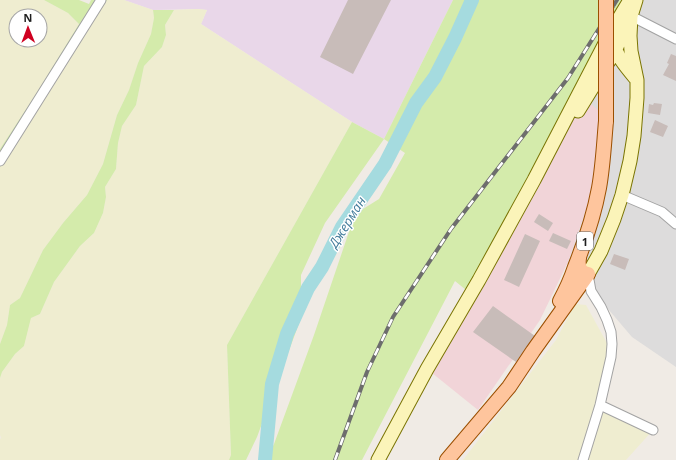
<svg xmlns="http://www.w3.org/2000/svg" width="676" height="460" font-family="'Open Sans',sans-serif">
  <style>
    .residential { fill: #dddcdc }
    .commercial { fill: #f1d4d8 }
    .industrial { fill: #e9d7e9 }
    .farmland { fill: #efedd0; fill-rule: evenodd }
    .grass { fill: #d4ebab }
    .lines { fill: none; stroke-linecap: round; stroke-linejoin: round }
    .river { stroke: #a5dbdf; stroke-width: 14 }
    .building { fill: #c8bcb9 }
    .street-casing { stroke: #a3a3a3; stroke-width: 11 }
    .secondary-casing { stroke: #7a7403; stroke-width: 15 }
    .primary-casing { stroke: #9b4f00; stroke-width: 16 }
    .street { stroke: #fff; stroke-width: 9 }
    .secondary { stroke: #fbf4b9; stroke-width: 13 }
    .primary { stroke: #fec59d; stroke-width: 14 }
    .rail-casing { stroke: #6d6d6d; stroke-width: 4 }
    .rail { stroke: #fff; stroke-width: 2.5; stroke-dasharray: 8; stroke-linecap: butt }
    .primary-bridge-casing { stroke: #9b4f00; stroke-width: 16; stroke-linecap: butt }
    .primary-bridge { stroke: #fec59d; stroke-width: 14 }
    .labels { text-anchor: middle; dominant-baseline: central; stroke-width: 3; stroke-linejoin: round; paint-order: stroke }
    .shield { fill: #fff; stroke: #626262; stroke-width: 1 }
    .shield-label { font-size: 11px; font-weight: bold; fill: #1f1f1f }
    .water-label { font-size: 13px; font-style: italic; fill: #417b9a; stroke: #fff }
  </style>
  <rect width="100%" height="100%" fill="#f0ebe5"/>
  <path class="residential" d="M630,0H676V367L632,337L568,262L602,164L534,180Z"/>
  <path class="commercial" d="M585,99L606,117L602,164L568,262L540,320L478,410L427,369L534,180Z"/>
  <path class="industrial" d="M124,0H453L384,139L352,122L201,24L207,10L198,9L153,10Z"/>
  <path class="farmland" d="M0,0H44L68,13L79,24L36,94L0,149ZM16,16H40V40H16Z
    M107,0H124L153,10L154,18L151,34L138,63L129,90L117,115L103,164L87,195L63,223L43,250L20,298L10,305L7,325L0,344V167Z
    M198,9L207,10L201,24L352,122L227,345L231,455L229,460H0V439L1,438L0,435V378L2,372L15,354L24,346L31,318L40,314L54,282L80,246L94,233L103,213L106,197L105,187L116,169L118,143L122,126L136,105L144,66L162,47L166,35L165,25L174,10Z
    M575,304L586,305L608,345L611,357L600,405L653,430L626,460H463L556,340Z"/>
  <path class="grass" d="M44,0H79L89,4L91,0H107L0,167V149L36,94L79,24L68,13Z
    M453,0H630L471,294L455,281L362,460H266L274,444L314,335L355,214L379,199L405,153L384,139L325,223L301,275V318L257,437L246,460H229L231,455L227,345L352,122L384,139Z
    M153,10H174L165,25L166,35L162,47L144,66L136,105L122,126L118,143L116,169L105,187L106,197L103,213L94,233L80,246L54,282L40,314L31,318L24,346L15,354L2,372L0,378V344L7,325L10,305L20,298L43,250L63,223L87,195L103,164L117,115L129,90L138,63L151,34L154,18Z"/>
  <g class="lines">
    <path class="river" d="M265,460L272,384L287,334L308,288L322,267L342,227L385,164L416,103L435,77L455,38L472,0"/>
  </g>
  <path class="building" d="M348,0H391L353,74L320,57Z
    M671,54L676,56V81L663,75L669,64L667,63Z
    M654,103L662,104L660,115L648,113L649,104L653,105Z
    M655,120L668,126L663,137L650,132Z
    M539,214L553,223L548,231L534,222Z
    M553,233L571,241L567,249L549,241Z
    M525,234L540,241L519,287L504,280Z
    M614,254L629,259L625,270L610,264Z
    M493,306L535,336L516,362L473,332Z"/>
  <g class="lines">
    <defs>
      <path id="street" d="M631,16L676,39
        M0,161L101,0
        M622,195L662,212L676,224
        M600,405L653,430
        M583,460L600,405L611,357L612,344L611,332L607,320L601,307L591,291L588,274"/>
      <path id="secondary" d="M614,44C617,57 627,68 636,79
        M578,111L615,51L628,22
        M588,274L601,251L614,219L622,195L630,161L634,136L637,98V80L631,51L630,36L631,16L636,0
        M378,460L427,369L479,280L534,180L613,28L630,0"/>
      <path id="primary" d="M560,301C566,290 571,279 575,267C585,242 594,215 599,188C603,166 604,143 606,121
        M447,460L509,387L533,351L588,274C579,273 578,265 579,258"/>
    </defs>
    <use href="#street" class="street-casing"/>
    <use href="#secondary" class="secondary-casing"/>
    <use href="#primary" class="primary-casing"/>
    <use href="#street" class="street"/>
    <use href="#secondary" class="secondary"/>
    <use href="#primary" class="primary"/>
    <defs>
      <path id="rail" d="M335,460L367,372L393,317L451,229L568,78L617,0"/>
    </defs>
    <use href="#rail" class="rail-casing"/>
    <use href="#rail" class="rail"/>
    <defs>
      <path id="primary-bridge" d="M606,121V0"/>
    </defs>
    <use href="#primary-bridge" class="primary-bridge-casing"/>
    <use href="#primary-bridge" class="primary-bridge"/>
  </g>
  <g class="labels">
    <rect class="shield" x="577" y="232" width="16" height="18" rx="3"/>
    <g class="shield-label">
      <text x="585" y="241">1</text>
    </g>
    <g class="water-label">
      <text transform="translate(347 222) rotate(-58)">Джерман</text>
    </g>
  </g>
  <g transform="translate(28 28) rotate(359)"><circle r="19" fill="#ffffff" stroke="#a5a5a5"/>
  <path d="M0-3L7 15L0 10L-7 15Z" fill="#cf0020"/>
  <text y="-6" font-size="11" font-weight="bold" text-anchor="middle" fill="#1f1f1f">N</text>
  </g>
</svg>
